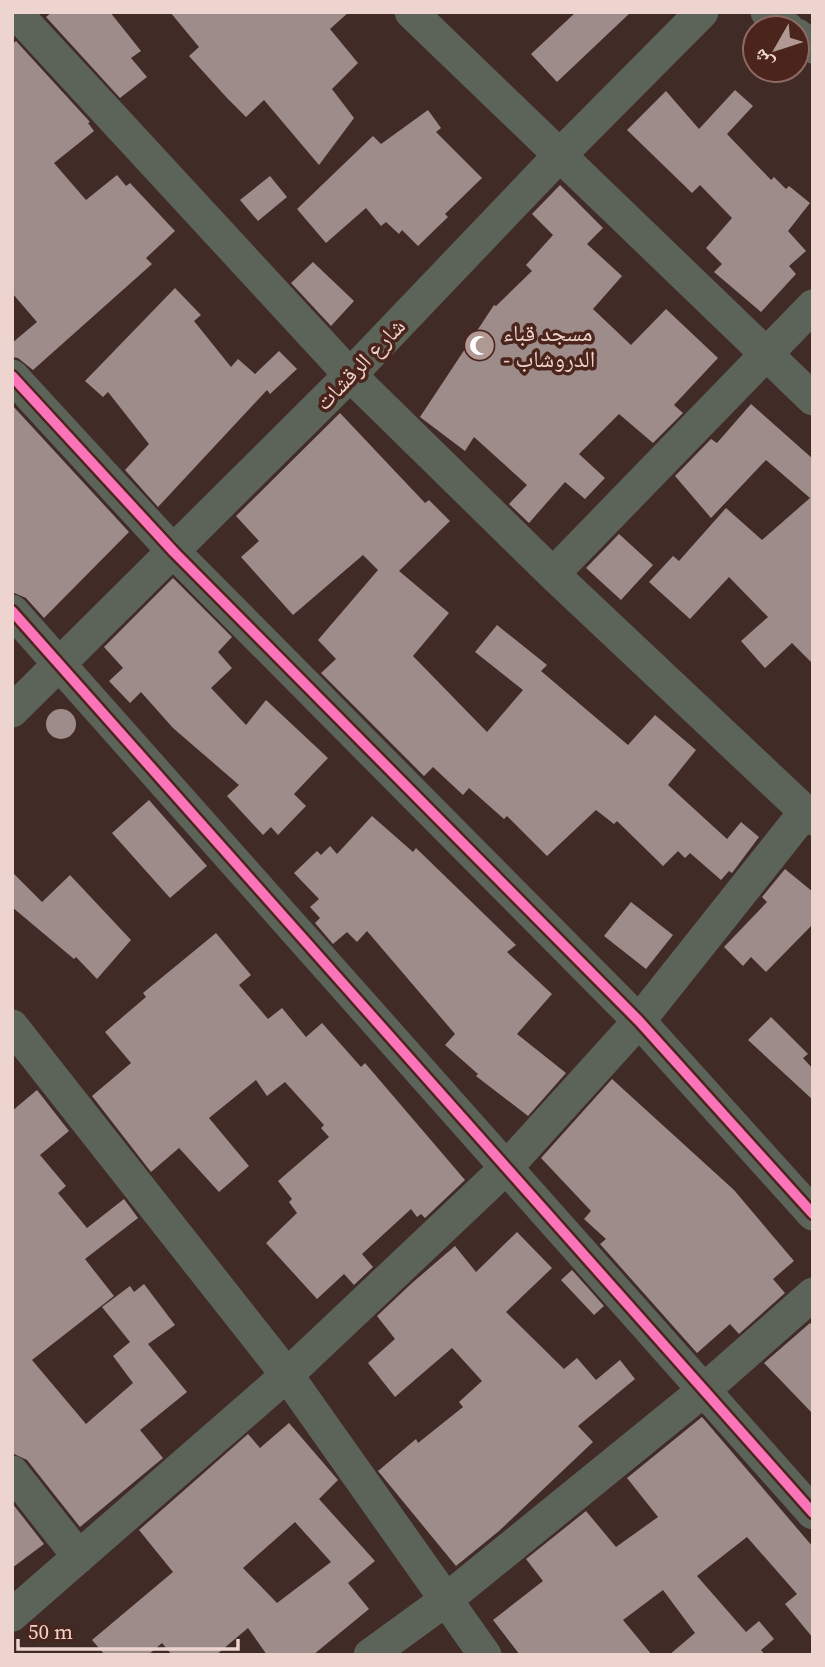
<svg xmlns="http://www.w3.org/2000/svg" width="825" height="1667" font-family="'Source Serif 4','Noto Naskh Arabic',serif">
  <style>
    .building { fill: #9e8c8a; fill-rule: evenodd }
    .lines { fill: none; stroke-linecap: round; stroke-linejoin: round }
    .street { stroke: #5c6359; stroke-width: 33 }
    .cycleway-casing { stroke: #4b241b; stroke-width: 15 }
    .cycleway { stroke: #fb73b8; stroke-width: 10 }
    .labels { text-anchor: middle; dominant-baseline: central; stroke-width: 7; stroke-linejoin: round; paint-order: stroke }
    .poi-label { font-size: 23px; fill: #eed4ce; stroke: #4b241b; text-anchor: start }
    .street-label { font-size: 23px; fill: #eed4ce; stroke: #4b241b }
  </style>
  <rect width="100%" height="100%" fill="#402b26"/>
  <path class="building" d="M52,12H110L141,51L131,58L147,77L120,98L46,17Z
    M170,12H349L330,29L358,63L332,89L354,118L319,165L264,100L246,117L227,98L189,56L199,47Z
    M576,12H631L557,82L531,54Z
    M16,41L90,122L88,123L94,131L54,163L86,200L117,175L126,186L130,183L175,231L146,258L152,264L33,370L18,358L12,357V343L37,322L12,293V44Z
    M735,90L753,106L727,134L771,180L774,177L786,189L789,186L810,203L788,231L806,251L789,266L796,274L761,312L714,272L722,264L706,248L732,218L700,185L692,193L627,130L666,91L699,129Z
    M428,110L441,128L436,132L482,178L445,214L448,217L418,246L402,230L399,234L386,222L381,226L366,208L326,243L297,209L373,136L381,144Z
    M270,176L287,197L258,221L240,200Z
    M560,185L603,228L587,244L622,276L593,309L631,345L666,309L718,358L674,405L683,413L653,443L619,414L579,454L605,478L585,499L565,482L529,523L509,504L527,485L474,437L465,451L420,417L494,305L496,306L532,271L526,265L553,235L532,214Z
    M313,262L354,301L331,326L291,283Z
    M175,288L201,315L194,321L231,367L238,359L255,374L279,351L297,369L270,394L267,390L158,507L125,470L149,444L108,392L103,397L85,381Z
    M751,404L813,459V664L792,643L765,668L741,641L768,617L729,577L690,619L649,582L673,556L679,561L726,508L762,540L810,498L766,460L711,518L675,476L711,439L717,443Z
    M12,405L129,532L44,618L26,598L12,592Z
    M340,413L425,503L429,500L450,521L399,571L449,613L413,656L487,732L523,690L475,652L497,625L547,665L541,671L628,745L655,715L696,750L668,785L727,839L741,822L759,837L732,873L729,871L721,880L690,853L685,858L678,851L663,866L617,821L614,824L596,810L547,856L507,816L504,819L469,788L463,795L433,767L424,776L321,673L336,659L318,640L378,570L363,555L293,615L241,557L259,541L236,516Z
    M619,534L653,565L621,600L586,568Z
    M173,578L232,637L218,652L232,668L211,688L246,725L266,700L328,758L294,794L306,806L278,835L271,827L263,835L227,796L239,785L173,728L141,692L130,703L109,681L123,668L104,647Z
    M46 724a15 15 0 1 1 30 0a15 15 0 1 1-30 0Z
    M149,800L207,866L170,898L112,833Z
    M372,816L413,852L416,848L516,945L507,952L552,994L517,1034L566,1073L528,1116L476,1076L478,1074L445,1045L455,1034L367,931L357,942L347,932L333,944L315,923L320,918L310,907L319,899L294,873L317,851L321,855L330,846L337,854Z
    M785,869L813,892V924L766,972L751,957L743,966L724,947L767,902L762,897Z
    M12,872L42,902L70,875L131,940L97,979L76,957L74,959L12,907Z
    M631,902L673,935L646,969L604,936Z
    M216,933L251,975L239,985L268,1019L282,1008L306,1037L322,1023L361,1067L365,1063L465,1180L425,1218L421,1214L417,1217L411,1209L362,1254L373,1267L354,1285L344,1274L317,1299L266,1243L297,1213L289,1202L292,1199L278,1181L329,1137L321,1128L324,1125L285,1082L267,1096L256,1080L209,1118L249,1166L219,1192L179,1148L151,1172L92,1096L131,1063L105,1032L146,997L143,993Z
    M771,1017L808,1054L803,1058L813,1069V1100L748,1040Z
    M612,1079L734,1190L794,1261L773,1279L785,1293L739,1334L730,1324L697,1353L600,1244L606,1239L584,1219L591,1211L541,1158Z
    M37,1090L69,1131L40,1155L66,1186L58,1193L87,1228L124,1199L138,1218L85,1259L114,1296L32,1360L86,1424L133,1383L113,1356L130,1342L102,1307L130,1286L134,1292L144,1284L175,1325L148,1344L187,1392L140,1430L163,1458L80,1527L27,1460L12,1453V1111Z
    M517,1232L552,1268L506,1312L564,1369L577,1358L596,1380L620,1360L635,1379L578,1426L593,1442L499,1531L456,1566L378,1471L416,1439L418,1443L463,1407L459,1402L482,1381L452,1348L395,1397L368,1363L395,1339L377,1316L412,1283L455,1246L476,1272Z
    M572,1270L604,1306L594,1315L561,1280Z
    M810,1323L813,1326V1414L764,1363Z
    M702,1417L813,1547V1638L785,1604L797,1594L747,1537L697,1576L746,1632L759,1621L774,1639L761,1650L765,1655H669L695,1633L663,1590L623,1620L652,1655H520L493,1620L543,1581L526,1559L586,1511L616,1547L658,1517L627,1478Z
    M289,1423L338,1480L319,1499L375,1561L348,1583L369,1609L313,1655H267L248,1628L216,1655H172L162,1643L148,1655H105L92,1640L173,1572L139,1530L248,1434L260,1448ZM295,1522L331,1562L277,1603L243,1568Z
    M12,1503L44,1544L12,1568Z"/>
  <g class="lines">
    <path class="street" d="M15,12L350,375L553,574L813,819
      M411,12L813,399
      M767,12L787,28
      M797,35L813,47
      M12,376L174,552L639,1021L813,1214
      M553,574L813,306
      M12,611L813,1513
      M12,711L350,375L559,156L702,12
      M12,1026L287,1375L485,1655
      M12,1472L79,1557
      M12,1615L287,1375L507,1167L639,1021L805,812
      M370,1655L447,1599L704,1390L813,1294"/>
    <defs>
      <path id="cycleway" d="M12,376L174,552L639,1021L813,1214
        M12,611L813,1513"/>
    </defs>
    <use href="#cycleway" class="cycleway-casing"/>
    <use href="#cycleway" class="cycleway"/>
  </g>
  <defs>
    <symbol id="mosque-disc" viewBox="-11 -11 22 22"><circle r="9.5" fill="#b19993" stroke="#4b241b"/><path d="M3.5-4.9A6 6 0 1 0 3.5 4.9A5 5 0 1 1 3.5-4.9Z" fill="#fff"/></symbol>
  </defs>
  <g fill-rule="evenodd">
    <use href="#mosque-disc" x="462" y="328" width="35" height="35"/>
  </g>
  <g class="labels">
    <g class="poi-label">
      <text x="503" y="333">مسجد قباء<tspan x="503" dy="26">- الدروشاب</tspan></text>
    </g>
    <g class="street-label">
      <text transform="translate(360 364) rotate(-46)">شارع الرقشات</text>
    </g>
  </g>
  <rect width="825" height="1667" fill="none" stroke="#eed4ce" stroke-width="28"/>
  <g transform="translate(776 49) rotate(231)"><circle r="33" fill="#4b241b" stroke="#8c6a63" stroke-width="2"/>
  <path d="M0-5L12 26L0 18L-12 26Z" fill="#b19993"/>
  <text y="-10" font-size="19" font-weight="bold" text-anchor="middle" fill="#eed4ce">ش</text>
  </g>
  <path d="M18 1639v10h220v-10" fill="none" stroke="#eed4ce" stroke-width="3.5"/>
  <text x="28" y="1639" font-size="21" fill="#eed4ce" stroke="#4b241b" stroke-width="5" paint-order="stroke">50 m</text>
</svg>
